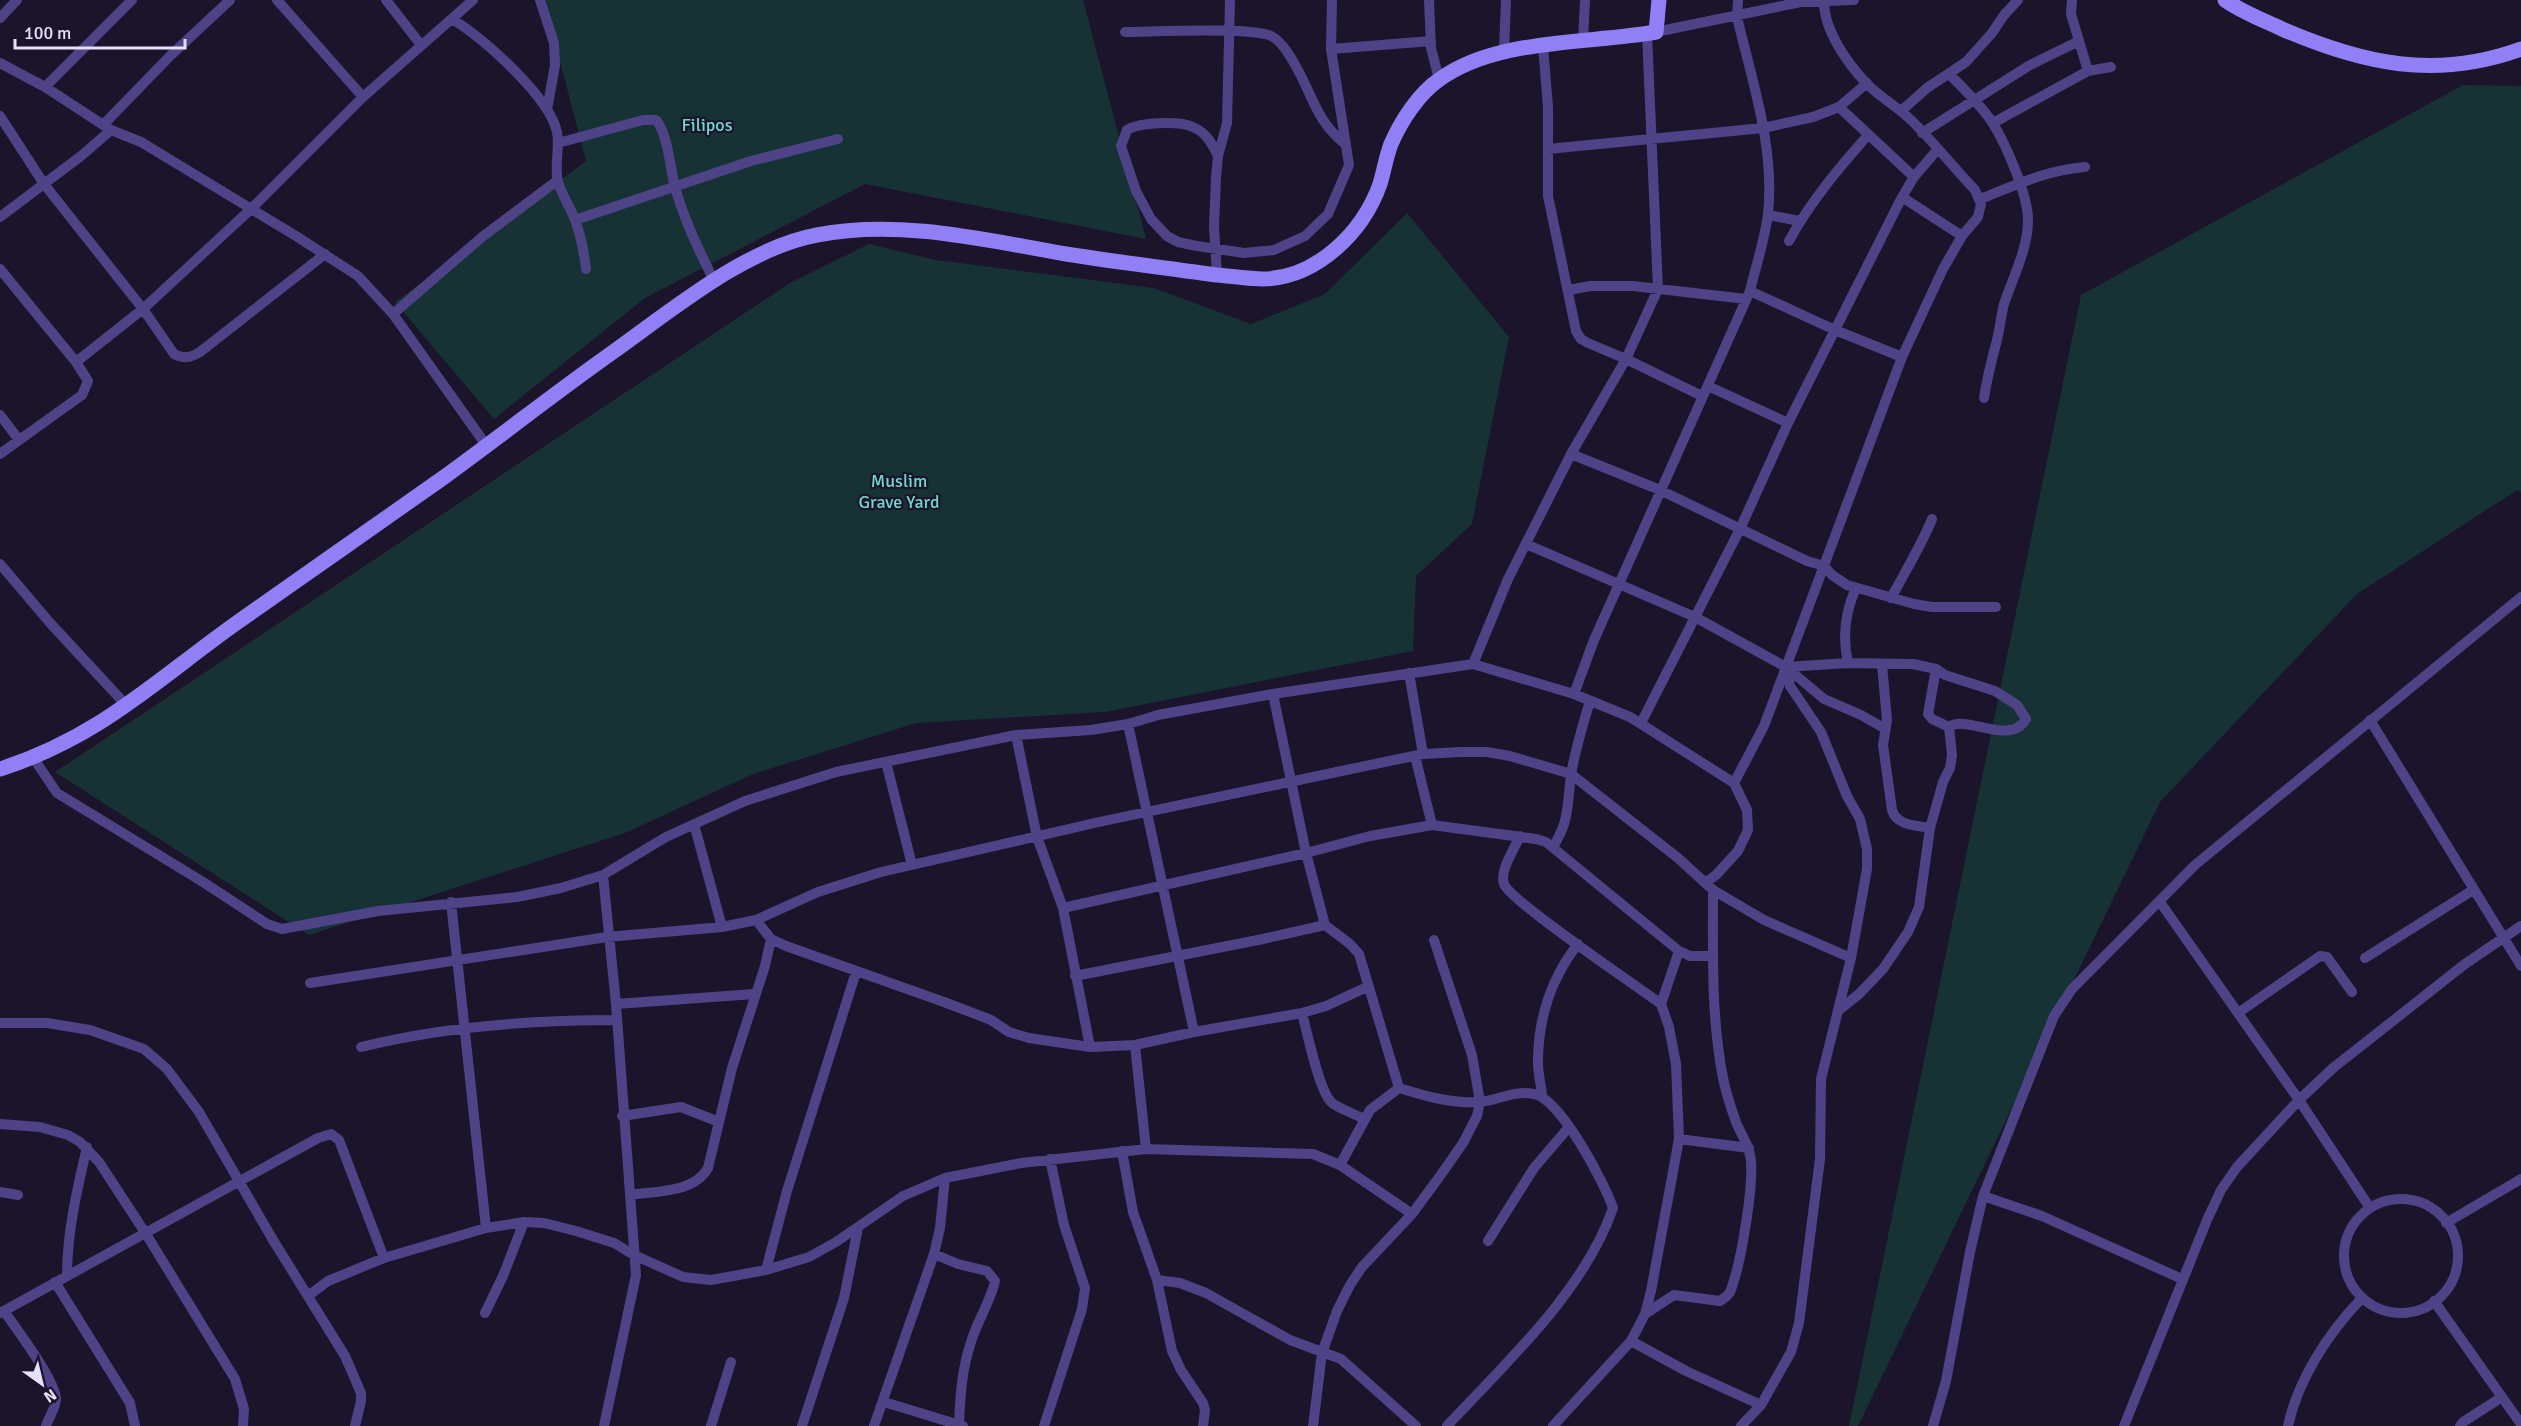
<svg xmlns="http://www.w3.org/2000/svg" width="2521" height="1426" font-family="Signika,sans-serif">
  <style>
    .green { fill: #173235 }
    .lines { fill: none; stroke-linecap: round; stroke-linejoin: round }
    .street { stroke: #4e4387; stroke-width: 10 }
    .secondary { stroke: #917ff5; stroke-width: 15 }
    .labels { text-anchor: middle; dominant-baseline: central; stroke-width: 4.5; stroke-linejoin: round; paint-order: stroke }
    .park-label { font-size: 18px; fill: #70d9cd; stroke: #1b142b }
  </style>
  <rect width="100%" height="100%" fill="#1b142b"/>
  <path class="green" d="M544,0H1083L1146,239L865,184L645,298L494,419L395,302L586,161Z
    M2463,85L2521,86V492L2517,490L2357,594L2160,802L1858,1426H1849L2081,295Z
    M1407,213L1509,337L1472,524L1416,576L1413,651L1105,712L916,723L753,774L625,833L309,935L55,772L790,283L869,244L936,260L1154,288L1251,324L1325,294Z"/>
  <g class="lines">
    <path class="street" d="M277,0L363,97
      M386,0L421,45
      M540,0L554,43L555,65L547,110
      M1429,0L1431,48L1439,79
      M2072,0L2071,14L2088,71
      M0,18L17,0
      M452,19C483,38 549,96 557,132C560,148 554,167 558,182C562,195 570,207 575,220C581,236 584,252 586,269
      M1125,32C1151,32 1257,26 1273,37C1285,45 1293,61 1300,74C1314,101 1319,123 1344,143
      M1656,32L1801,2L1854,0
      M1583,41L1585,0
      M1543,46L1548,107V196L1576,331L1581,339L1588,343L1626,359L1702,396
      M1331,49L1431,41
      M1504,50L1506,0
      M0,63L45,87L111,130L141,142L296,236L358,276L393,314L486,445
      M1949,74C1964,89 1980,104 1992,122C2006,144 2028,195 2028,220C2028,249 2013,277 2004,304C2001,316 2000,328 1997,340C1992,359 1987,378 1984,398
      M45,87L132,0
      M1839,107L1914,177
      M1901,111L1927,88L1966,62L1992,33L2004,15L2018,0
      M0,116L44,184L143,309L174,354C184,359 190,358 200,352L325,254
      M1993,123L2088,71L2111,67
      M104,124L170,56L230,0
      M1922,133L2030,65L2079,41
      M558,143L643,120H656C668,134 670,168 675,187C684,220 699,250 714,281
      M1548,149L1763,128L1813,117L1839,107L1867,83
      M1218,156C1212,144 1207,133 1193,127C1180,121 1139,122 1127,130L1121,146L1136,191L1151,219L1167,236L1178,242L1197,246L1244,253L1274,250L1305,236L1328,214L1349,165L1331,49L1332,0
      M1902,197L1914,177L1937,150
      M1980,199C2016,185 2047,170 2085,167
      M1768,215L1800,221
      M0,217L81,156L111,130
      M575,220L751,161L838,139
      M1789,241C1810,202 1839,168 1868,135
      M0,269L76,362L88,381L82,395L0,454
      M1217,275L1214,227L1216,177L1218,156L1227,123L1230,0
      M1569,290L1590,286H1633L1746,299
      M1750,291L1835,330L1902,357
      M393,314L482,237L558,180
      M76,362L143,309L251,209L363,97L473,0
      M1708,386L1788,423
      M0,415L19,440
      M1571,454L1660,490L1807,561L1824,566L1832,575L1847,585L1914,604L1932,607H1996
      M1526,544L1695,617L1786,667L1824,699L1861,715L1884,728
      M0,564L51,624L127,706
      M1891,598C1905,572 1921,546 1932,519
      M1848,663C1842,636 1845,612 1856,588
      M1473,664L1508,579L1571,454L1626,359L1658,289L1647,34
      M1882,665L1887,720L1883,745L1892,810C1897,826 1915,825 1930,828
      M1786,667L1848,663L1913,664L1936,669L1945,675L1995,691L2017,705L2026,719C2010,747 1967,714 1949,727L1932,719L1928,714L1936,669
      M1409,673L1423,754
      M1273,694L1306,853L1325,925L1350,944L1359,954L1399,1088
      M1574,694L1594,640L1750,291C1756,265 1765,239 1768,214C1775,147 1752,81 1737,17L1738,0
      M2370,720L2521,966
      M1641,723L1740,529L1788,423L1902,197L1962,236
      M1128,724L1194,1032
      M1016,735L1037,837L1063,908L1090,1047
      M1415,756L1432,825
      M34,759L57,793L203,882L267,924L282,929L378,911L517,897L561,888L603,875L666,837L745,801L836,772L1016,735L1091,730L1128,724L1158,715L1273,694L1473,664L1574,694L1630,717L1734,783L1747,810L1748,830L1738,851L1716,875L1705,883
      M886,762L912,865
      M1734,783L1764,726L1902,357L1943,269L1962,236L1978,217L1981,204L1975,190C1953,167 1933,141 1910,119C1896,106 1880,97 1867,84C1847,63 1823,29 1824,0
      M694,824L722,927
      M1520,836C1515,848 1499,871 1504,884C1510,901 1638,987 1661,1004
      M1553,847C1570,820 1567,804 1571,775C1575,750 1583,724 1590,701
      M603,875L616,1004L636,1275L604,1426
      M451,902L486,1228
      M2160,902L2299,1100L2370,1208
      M1063,908L1306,853L1370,836L1432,825L1536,839L1546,842L1679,951L1690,956H1713
      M756,920L771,939L786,946L944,1002L991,1020L1009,1032L1029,1038L1090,1047L1135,1045L1194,1032L1302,1013L1326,1006L1367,987
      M2365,958L2473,890
      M1075,976L1263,939L1325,925
      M310,983L607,937L722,927L756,920L818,892L881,872L1099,822L1351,769L1423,754L1461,752H1487L1510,756L1571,774L1678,858L1713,890L1764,920L1851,958
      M616,1004L754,994
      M1839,1010L1859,994L1883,969L1908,932L1919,907L1930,828L1943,782L1950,768L1952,755L1949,727
      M1302,1013C1307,1032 1319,1090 1331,1102C1337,1108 1355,1114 1364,1119
      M2238,1013L2320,956L2327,957L2352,992
      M0,1023H47L90,1030L144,1049L167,1069L199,1112L273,1240L345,1356L361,1393V1401L355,1426
      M1135,1045L1146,1149
      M361,1047C445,1026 530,1020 616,1020
      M1399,1088C1425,1096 1452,1104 1480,1102C1498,1100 1515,1090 1534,1094C1560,1098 1604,1182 1613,1208C1585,1290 1506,1363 1447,1426
      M1542,1096C1541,1083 1537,1070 1538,1058C1539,1016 1552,977 1578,944
      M622,1116L681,1107L719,1122
      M0,1124L40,1127L68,1135L80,1142L99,1162L146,1234L235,1379L244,1409L243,1426
      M1679,1139L1749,1148
      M1122,1151L1133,1212L1157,1280L1172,1351L1181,1370L1203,1403L1205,1410L1203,1426
      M1340,1165L1370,1110L1399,1088
      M0,1192L18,1195
      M630,1195C656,1191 694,1193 708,1168L732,1068L765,966L771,939
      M1983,1196L2042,1216L2182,1279
      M2344 1256a57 57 0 1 1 114 0a57 57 0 1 1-114 0Z
      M2446,1223L2521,1179
      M1488,1241L1534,1168L1569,1127
      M934,1254L958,1264L987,1271L995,1281C990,1303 977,1321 971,1342C962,1369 960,1396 959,1425
      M766,1270L787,1191L856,972
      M67,1276C67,1232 77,1190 87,1147
      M1157,1280L1180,1283L1206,1293L1290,1340L1341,1359L1416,1426
      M55,1282L130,1403L135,1426
      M308,1296L328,1281L384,1258L486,1228L524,1222L544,1223L576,1231L614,1243L634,1255L683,1277L711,1280L766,1270L809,1257L836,1242L903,1196L945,1178L1021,1163L1146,1149L1313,1154L1340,1165L1412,1214
      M2434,1301L2521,1424
      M4,1311C15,1327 57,1382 56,1400C55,1409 49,1417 46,1426
      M0,1313L318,1138L331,1134L339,1140L384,1258
      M485,1313L503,1276L524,1222
      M1645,1314L1674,1295L1720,1301C1724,1298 1728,1296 1730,1292C1741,1265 1753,1190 1751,1161C1750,1146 1741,1135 1736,1122C1731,1108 1726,1093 1723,1078C1711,1017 1713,953 1713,890
      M1631,1341L1686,1371L1761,1405
      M884,1402L963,1426
      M711,1426L731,1362
      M802,1426L844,1298L858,1228
      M874,1426L934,1254L940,1228L945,1178
      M1044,1426L1082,1309L1085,1288L1064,1225L1050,1159
      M1313,1426L1322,1353L1337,1311L1350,1285L1362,1267L1412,1214L1440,1176L1463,1143L1477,1116L1480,1102L1472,1055L1434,940
      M1553,1426L1631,1341L1645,1314L1651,1291L1679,1139L1676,1064L1669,1027L1661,1004L1679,951
      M1741,1426L1761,1405L1791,1352L1799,1323L1820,1159L1821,1079L1851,958L1867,869V849L1860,819L1847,796L1821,732L1790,686L1786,667
      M1933,1426L1946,1381L1970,1252L1983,1196L2054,1016L2072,989L2195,865L2521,597
      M2124,1426L2207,1220L2221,1190L2237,1167L2299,1100L2333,1068L2465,964L2521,926
      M2288,1426C2298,1379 2329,1332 2362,1298
      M2460,1426L2463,1422L2502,1397"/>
    <path class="secondary" d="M2225,0C2242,12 2263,20 2282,29C2363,64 2435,80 2521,49
      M0,769C98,738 154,682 235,624C303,576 372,528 440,480C498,438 555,393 613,352C672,310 746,248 817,235C899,219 985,240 1066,254C1116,262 1167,268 1217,275C1232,276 1248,279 1263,279C1317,278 1363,232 1380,184C1384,171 1386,157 1391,144C1401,121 1419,93 1440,79C1497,38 1588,44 1656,32L1659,0"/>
  </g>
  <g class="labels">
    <g class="park-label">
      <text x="707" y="125">Filipos</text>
      <text x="899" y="481">Muslim<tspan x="899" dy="21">Grave Yard</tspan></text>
    </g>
  </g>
  <g transform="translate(42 1384) rotate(146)" stroke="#1b142b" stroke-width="4.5" paint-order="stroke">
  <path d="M0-4.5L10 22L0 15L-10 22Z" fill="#e7e0fd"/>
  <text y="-9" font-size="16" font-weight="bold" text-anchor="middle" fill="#e7e0fd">N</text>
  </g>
  <path d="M15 39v9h170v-9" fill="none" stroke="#e7e0fd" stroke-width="3"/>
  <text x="24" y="39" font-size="18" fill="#e7e0fd" stroke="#1b142b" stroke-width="4.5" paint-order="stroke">100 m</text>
</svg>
